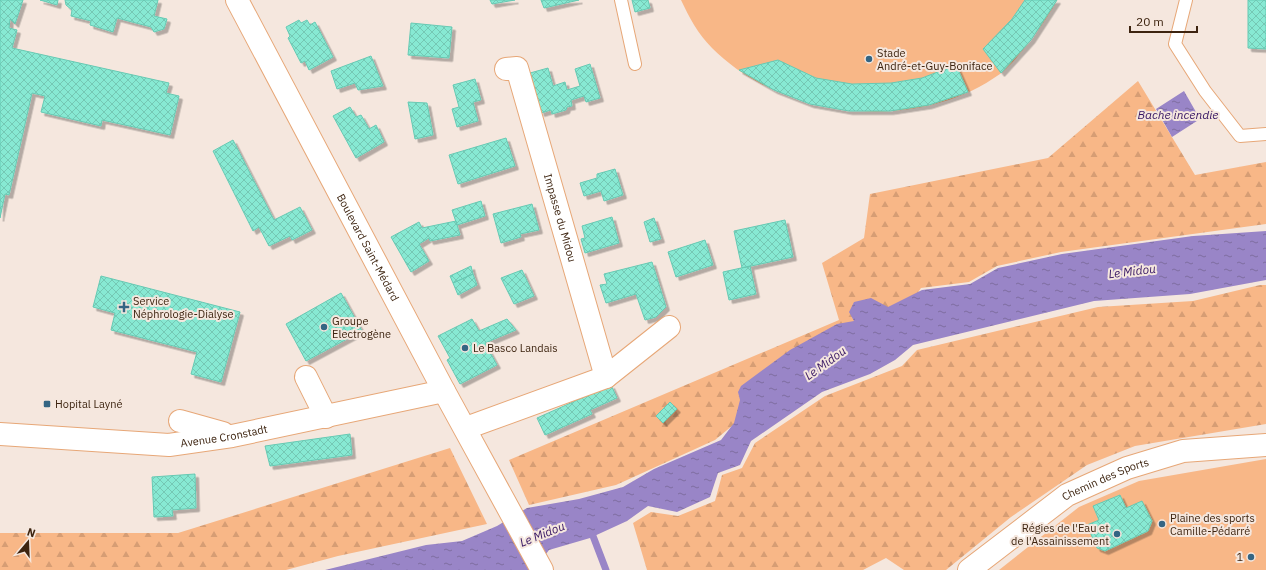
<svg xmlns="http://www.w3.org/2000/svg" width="1266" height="570" font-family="'IBM Plex Sans',sans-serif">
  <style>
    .forest { fill: url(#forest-firs) }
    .green { fill: #f8b787 }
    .water { fill: url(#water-ripples) }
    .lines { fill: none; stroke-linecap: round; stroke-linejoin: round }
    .stream { stroke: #9985c7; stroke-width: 7 }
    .building { fill: url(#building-cross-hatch); stroke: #67c9b3; filter: url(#shadow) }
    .lane-casing { stroke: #e7a777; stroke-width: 14 }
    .street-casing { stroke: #e7a777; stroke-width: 24 }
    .secondary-casing { stroke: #e7a777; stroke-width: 24 }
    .lane { stroke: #fff; stroke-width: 12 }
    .street { stroke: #fff; stroke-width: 22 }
    .secondary { stroke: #fff; stroke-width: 22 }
    .poi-dot { fill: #346583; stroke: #f5e7de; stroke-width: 1.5 }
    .labels { text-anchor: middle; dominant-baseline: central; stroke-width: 4; stroke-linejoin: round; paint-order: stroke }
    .poi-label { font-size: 11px; fill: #3d2410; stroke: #f5e7de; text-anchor: start }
    .street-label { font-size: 11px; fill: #3d2410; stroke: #f5e7de }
    .water-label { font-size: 12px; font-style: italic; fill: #361563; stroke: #f5e7de }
  </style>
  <defs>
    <pattern id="forest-firs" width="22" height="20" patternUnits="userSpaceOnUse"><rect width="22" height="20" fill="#f8b787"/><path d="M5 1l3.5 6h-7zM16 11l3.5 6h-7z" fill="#d69d74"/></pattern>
    <pattern id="water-ripples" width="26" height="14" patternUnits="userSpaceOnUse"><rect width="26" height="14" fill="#9985c7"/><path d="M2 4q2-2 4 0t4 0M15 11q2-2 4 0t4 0" fill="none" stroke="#7e6da0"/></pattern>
    <pattern id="building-cross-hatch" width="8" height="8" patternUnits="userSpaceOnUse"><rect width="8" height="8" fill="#87e9d3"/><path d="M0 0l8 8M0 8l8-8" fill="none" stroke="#75c8b4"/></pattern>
    <filter id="shadow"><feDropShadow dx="3.5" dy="3.5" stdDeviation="0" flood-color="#0004"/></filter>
  </defs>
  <rect width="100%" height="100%" fill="#f5e7de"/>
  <path class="forest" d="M1138,81L1195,175L1266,162V224L1061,252L997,266L969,282L921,288L909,306L802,368L715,440L616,485L529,505L509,460L839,320L822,263L864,238L870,194L1048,158Z
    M1260,285H1266V424L1135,446L1087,465L1011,517L946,570H904L886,558L863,570H647L633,523L651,512L678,516L715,501L722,475L742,468L755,443L825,396L902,366L917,350L1098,307L1193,301Z
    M450,448L487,524L338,556L286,570H0V533H178Z"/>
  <path class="green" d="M681,0H1057C1048,19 1016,62 1000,74C916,134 784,120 712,48C698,34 689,17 681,0Z
    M1266,459V570H999L1079,507L1139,481Z"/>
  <path class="water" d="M1184,91L1200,119L1172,137L1156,109Z
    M1266,231V280L1190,294L1094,301L913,345L895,360L870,374L822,392L751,441L740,465L718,473L710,497L677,512L648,506L627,521L590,538L549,550L534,570H325L426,545L462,541L497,526L527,508L579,499L623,487L654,469L721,440L734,423L740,400L738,392L741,386L790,350L837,324L854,321L849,312L854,302L871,298L888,307L922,290L970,284L998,268L1062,254L1193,236Z"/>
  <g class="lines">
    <path class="stream" d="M593,536L606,570"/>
  </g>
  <path class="building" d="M0,0H23L15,24L10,19L9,28L17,30L12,48L169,83L166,93L179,96L170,135L102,120L101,126L41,112L45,96L32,93L9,195L5,194L0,218Z
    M40,0H58L57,5Z
    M65,0H158L154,16L167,19L164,29L154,32L151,27L117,18L113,32L90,25L91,21L71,16L72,10L66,5Z
    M490,0H515L492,4Z
    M541,0H579L544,8Z
    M632,0H648L650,8L635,12Z
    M1025,0H1057L1031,40L1001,73L983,49L1012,19Z
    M1248,0H1266V49L1248,48Z
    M299,20L301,23L307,20L310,25L315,22L333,57L309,70L305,61L301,63L288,38L290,36L286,27Z
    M411,23L452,27L449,58L408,55Z
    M371,56L383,86L358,90L355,83L337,89L331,71Z
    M778,60L816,78L852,84L891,83L922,78L956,65L968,92L929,105L890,111H849L810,104L774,90L739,70Z
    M590,64L600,98L586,102L584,96L571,100L572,106L567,107L566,110L552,114L551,110L541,113L530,73L548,68L553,86L565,82L567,90L580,86L575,69Z
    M475,79L481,100L473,102L478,121L457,127L452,109L459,107L453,85Z
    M408,102L427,103L433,135L415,139Z
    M350,107L356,117L361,115L369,129L376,125L384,142L356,158L333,116Z
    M506,138L515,166L458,184L449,155Z
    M233,140L274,220L300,207L312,230L292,240L290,236L269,246L259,227L253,231L213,151Z
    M615,169L623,195L604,201L601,191L584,196L580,183L597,178V174Z
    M481,201L485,216L457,225L452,210Z
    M532,204L539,230L520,234L521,237L501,243L493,214Z
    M612,217L619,243L585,253L581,239L585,238L582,226Z
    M654,218L661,239L650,242L644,222Z
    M785,220L793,257L742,268L734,231Z
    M456,221L460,235L430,241L429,238L419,244L429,261L411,272L391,237L419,222L422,228Z
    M705,240L713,265L676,277L668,252Z
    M652,262L666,307L656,317L645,320L636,294L606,303L600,285L607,284L604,274Z
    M471,266L473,274L453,283L450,276Z
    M750,266L756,294L729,300L723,272Z
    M522,270L534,296L514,304L501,278Z
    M473,274L477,285L458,295L453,283Z
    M101,276L240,312L221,382L191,374L197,352L111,330L115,313L93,307Z
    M341,293L362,331L306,361L286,324Z
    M472,319L479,331L507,319L516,330L485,343L497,365L460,384L447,360L450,358L438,336Z
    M611,385L617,398L590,410L592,414L545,435L537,418Z
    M670,402L677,409L663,423L656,416Z
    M350,434L352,455L270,466L265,446Z
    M195,474L196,508L172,510L173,516L154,517L152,477Z
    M1120,495L1126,508L1142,501L1152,521L1148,531L1105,551L1097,548L1087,525L1099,520L1093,506Z"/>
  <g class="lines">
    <defs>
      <path id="lane" d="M621,0L635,64
        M1186,0L1175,44L1205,91L1240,136L1266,134"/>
      <g id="street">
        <path id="s1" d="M506,69L517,68L606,377"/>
        <path d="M306,377L326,417"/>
        <path d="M180,421L223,433"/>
        <path d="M466,428L606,377L669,327"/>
        <path id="s2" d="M0,434L169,445L232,436L444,391"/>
        <path id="s3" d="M969,570L1067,495L1127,468L1183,451L1266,445"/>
      </g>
      <g id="secondary">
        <path id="s4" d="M237,0L444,391L542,570"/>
      </g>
    </defs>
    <use href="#lane" class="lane-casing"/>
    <use href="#street" class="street-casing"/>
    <use href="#secondary" class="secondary-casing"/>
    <use href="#lane" class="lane"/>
    <use href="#street" class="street"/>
    <use href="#secondary" class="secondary"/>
  </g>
  <g class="poi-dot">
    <circle cx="869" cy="59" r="4"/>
    <path d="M122 301h4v4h4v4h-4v4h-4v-4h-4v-4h4z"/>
    <circle cx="324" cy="327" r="4"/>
    <circle cx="465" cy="348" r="4"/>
    <rect x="43" y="400" width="8" height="8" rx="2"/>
    <circle cx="1162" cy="524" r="4"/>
    <circle cx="1117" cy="534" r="4"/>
    <circle cx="1251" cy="557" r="4"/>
  </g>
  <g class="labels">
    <g class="poi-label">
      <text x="877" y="53">Stade<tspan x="877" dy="13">André-et-Guy-Boniface</tspan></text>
      <text x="133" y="301">Service<tspan x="133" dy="13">Néphrologie-Dialyse</tspan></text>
      <text x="332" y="321">Groupe<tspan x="332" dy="13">Electrogène</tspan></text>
      <text x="473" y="348">Le Basco Landais</text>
      <text x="55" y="404">Hopital Layné</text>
      <text x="1170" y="518">Plaine des sports<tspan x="1170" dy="13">Camille-Pédarré</tspan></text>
      <text x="1109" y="528" text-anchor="end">Régies de l'Eau et<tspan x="1109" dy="13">de l'Assainissement</tspan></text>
      <text x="1243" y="557" text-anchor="end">1</text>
    </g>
    <g class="street-label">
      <text stroke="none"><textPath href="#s1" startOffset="167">Impasse du Midou</textPath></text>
      <text stroke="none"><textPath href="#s4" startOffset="280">Boulevard Saint-Médard</textPath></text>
      <text stroke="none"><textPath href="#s2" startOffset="225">Avenue Cronstadt</textPath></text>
      <text stroke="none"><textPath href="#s3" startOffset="165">Chemin des Sports</textPath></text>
    </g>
    <g class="water-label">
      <text x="1178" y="114">Bache incendie</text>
      <text transform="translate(1132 271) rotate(-7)">Le Midou</text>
      <text transform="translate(825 363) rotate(-36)">Le Midou</text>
      <text transform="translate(542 534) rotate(-22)">Le Midou</text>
    </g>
  </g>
  <g transform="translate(28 542) rotate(19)" stroke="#f5e7de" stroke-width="3" paint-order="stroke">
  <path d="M0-3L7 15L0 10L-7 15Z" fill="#3d2410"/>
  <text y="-6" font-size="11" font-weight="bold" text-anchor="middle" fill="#3d2410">N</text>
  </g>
  <path d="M1130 26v6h67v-6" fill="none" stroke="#3d2410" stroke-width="2"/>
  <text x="1136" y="26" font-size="12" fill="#3d2410" stroke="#f5e7de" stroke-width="3" paint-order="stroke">20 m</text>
</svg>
